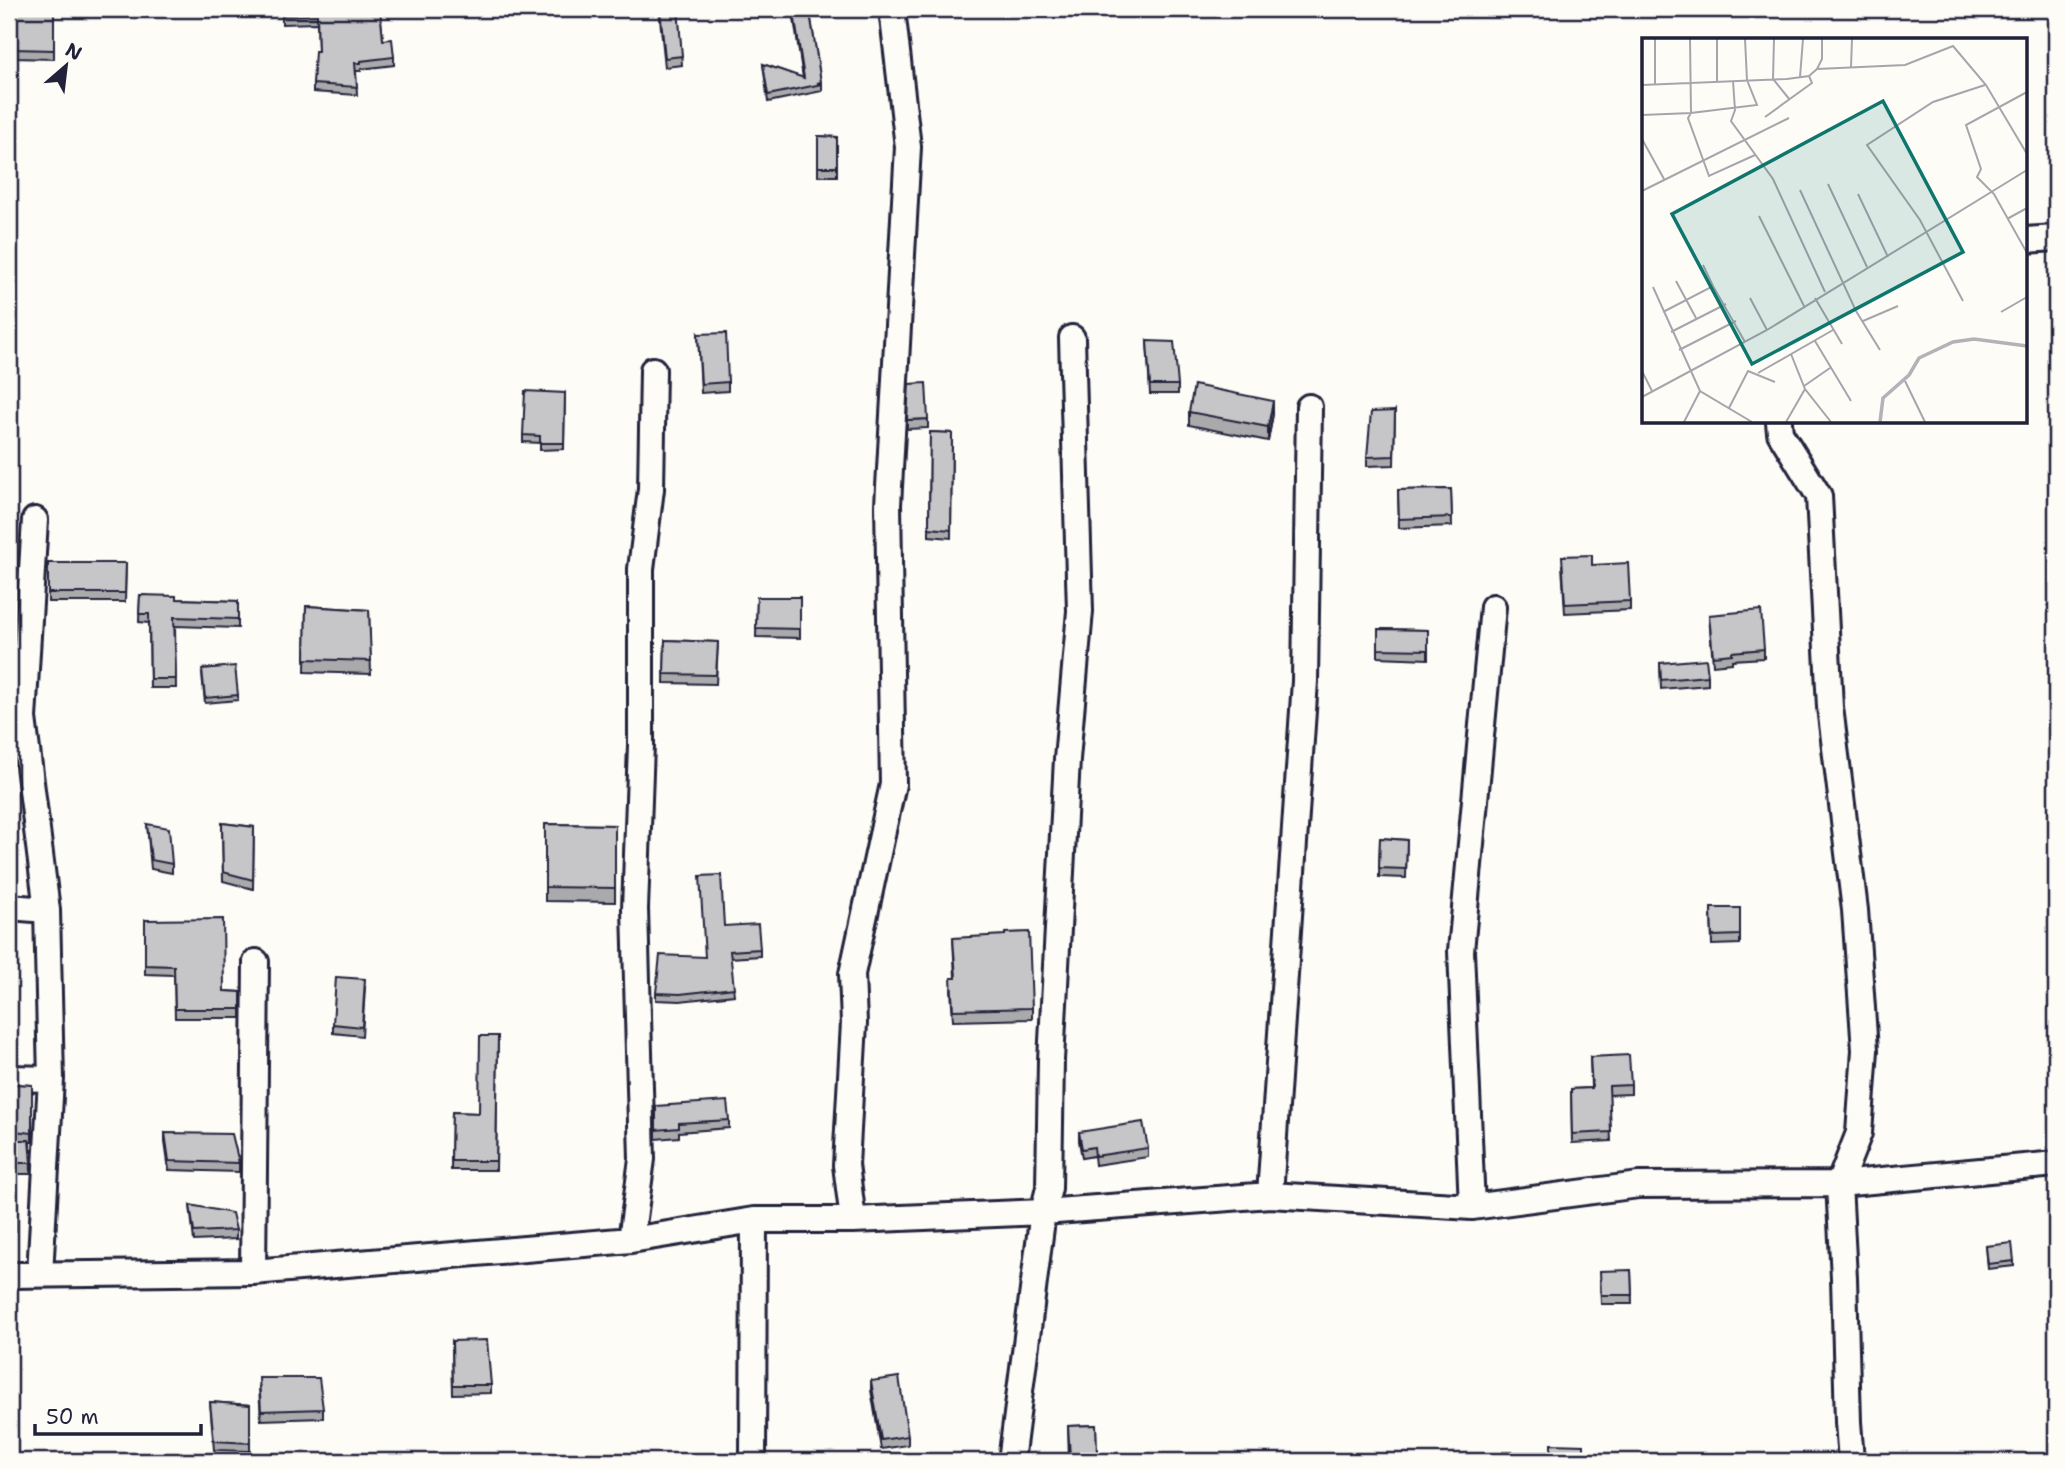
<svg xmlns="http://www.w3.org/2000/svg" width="2065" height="1470" font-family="'Shantell Sans',sans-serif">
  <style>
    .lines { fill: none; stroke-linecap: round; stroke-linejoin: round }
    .minor-casing { stroke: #22223b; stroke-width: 30 }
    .minor { stroke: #fdfcf7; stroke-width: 24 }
    .wall { fill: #aaaaac; stroke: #22223b; stroke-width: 2 }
    .shaded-wall { fill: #8b8b8c; stroke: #22223b; stroke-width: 2 }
    .building { fill: #c6c6c8; stroke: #22223b; stroke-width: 2 }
    .inset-river { fill: none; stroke: #b2b2b7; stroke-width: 3.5 }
    .inset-road { fill: none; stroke: #a5a5ac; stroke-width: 2 }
    .view { fill: #0f766e; fill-opacity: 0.15; stroke: #0f766e; stroke-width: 3.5 }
    .inset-edge { fill: none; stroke: #22223b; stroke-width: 3.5 }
  </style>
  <rect width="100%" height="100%" fill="#fdfcf7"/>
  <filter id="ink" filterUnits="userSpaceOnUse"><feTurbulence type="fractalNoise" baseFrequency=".0143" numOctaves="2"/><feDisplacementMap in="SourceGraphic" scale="14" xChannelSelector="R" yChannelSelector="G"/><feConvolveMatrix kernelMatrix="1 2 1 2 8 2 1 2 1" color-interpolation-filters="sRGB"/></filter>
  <g filter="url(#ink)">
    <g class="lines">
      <defs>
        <path id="minor" d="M2025,240L2056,238
          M1779,422L1780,433L1819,496L1830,707L1855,910L1865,1050L1859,1133L1839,1184L1844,1278L1848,1422L1851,1461
          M9,718H23L47,910L51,1079L40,1274
          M23,718L35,520
          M9,907L47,910
          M9,1078L51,1079
          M1270,1195L1305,681L1309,407
          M1472,1207L1461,951L1493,607
          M853,1220L846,1165L854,1023L852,974L893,784L888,505L908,147L892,9
          M631,1240L642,1159L635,909L641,745V569L651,489L653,370
          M253,1272L256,962
          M9,1275L253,1272L631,1240L754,1220H853L1043,1212L1270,1195L1472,1207L1639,1185L1839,1184L2056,1164
          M753,1461L754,1220
          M1011,1461L1043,1212L1049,1188L1051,1060L1067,759L1080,611L1072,338"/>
      </defs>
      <use href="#minor" class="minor-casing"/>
      <use href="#minor" class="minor"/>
    </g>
    <path class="wall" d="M9,9H54V59L13,58V55H9Z
      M282,9H414L380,10L383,40L394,57V65L361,69V71H356L357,95L313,92V84L318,51L317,23L282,24Z
      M659,9H678L682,65L665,67Z
      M794,13H810L821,84H822V91L768,102L763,64L803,78L794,19Z
      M818,136L837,137V176H818Z
      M698,334L728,382V391L701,393Z
      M1147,341L1178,385V394H1150Z
      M565,393L564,449L540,450V443L523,442V435Z
      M1395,411L1394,465L1367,466V457Z
      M1189,412L1273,414L1268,441L1189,425Z
      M928,419V428L907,429V420Z
      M930,432L952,433L951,538L929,536Z
      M1451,489L1452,526L1399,528L1398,490Z
      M48,563H126L125,602H48Z
      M1562,565H1592L1630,601V610L1565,613Z
      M140,595L176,599L238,601V628L175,626L176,688H150L149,623L139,622Z
      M757,597H800V638L756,637Z
      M306,606L369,610L371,674L305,672Z
      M1709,615L1764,649V658L1732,660V663L1713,665Z
      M1378,629L1428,630V659L1378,657Z
      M665,640L718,642L716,684L664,683Z
      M1660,663L1708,676V685L1661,689Z
      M202,674L238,695V700L205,703Z
      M222,823L254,827L253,889L223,881Z
      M147,824L172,864V873L151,869Z
      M545,824L615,825V902L545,901Z
      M1380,838L1407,840L1406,878L1379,877Z
      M1711,908H1740V944L1712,945Z
      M145,920L224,991L241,992V1018H175L174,975L145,974Z
      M724,926L760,949V956L730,958L734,995L680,1001L656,1000V993L705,957Z
      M953,938L1032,1008V1019L953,1021L951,989L955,978Z
      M365,988L362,1036L333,1033V1024Z
      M498,1036L496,1170H451L452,1112L479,1113Z
      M1590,1057L1631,1085V1094L1609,1095L1611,1141L1572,1143L1571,1089L1591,1088Z
      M13,1084L32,1085V1142H30L31,1174H15L16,1231H9V1140H14Z
      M656,1106L729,1120V1128L679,1132V1137L656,1139Z
      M1079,1132L1148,1148V1157L1095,1165L1094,1156L1082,1158L1079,1141Z
      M165,1133L239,1163V1172L169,1170L165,1142Z
      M190,1205L236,1230V1239L194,1241Z
      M1986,1246L2014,1261V1266L1988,1269Z
      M1631,1270L1632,1304H1601L1600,1280Z
      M452,1341L491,1385V1393L453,1394Z
      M871,1381L908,1436V1445L881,1449L871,1390Z
      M259,1387L323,1409V1418L261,1420Z
      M210,1402L250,1405V1451L214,1450Z
      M1096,1425L1097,1461H1069L1068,1426Z"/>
    <path class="shaded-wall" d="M1273,401V414L1268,441V427Z"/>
    <path class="building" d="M9,9H54V50L13,49V46H9Z
      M282,9H380L383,40L392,39L394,57L361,61V63H355L357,87L313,84L315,51H318L317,15L282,16Z
      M660,9H678L682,56L665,58Z
      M794,13H810L821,82L817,83L822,84L768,95L763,64L804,78Z
      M818,136L837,137V167H818Z
      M726,333L728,382L701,384L698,334Z
      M1147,341L1174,342L1178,385H1150Z
      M926,383L928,419L907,420L909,384Z
      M1194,385L1273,401L1268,427L1189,412Z
      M525,391L565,393L564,443H540V436L523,435Z
      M1395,411L1394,456L1367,457L1371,412Z
      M930,432L952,433L951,530L929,528Z
      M1451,489L1452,517L1399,519L1398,490Z
      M1592,555V565L1628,563L1630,601L1565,604L1562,556Z
      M48,563H126L125,593H48Z
      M140,595L176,596V599L238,601V619L174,617L176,679H150L149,614H139Z
      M757,597H800V629L756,628Z
      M306,606L369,610L371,661L305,659Z
      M1761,610L1764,649L1732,652V654L1713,656L1709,615Z
      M1378,629L1428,630V650L1378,649Z
      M665,640L718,642L716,675L664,674Z
      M1706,659L1708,676L1661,680L1660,663Z
      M235,666L238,695L205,698L202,669Z
      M222,823L254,827L253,880L223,872Z
      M147,824L169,828L172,864L151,860Z
      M545,824L615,825V888L545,887Z
      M1380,838L1407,840L1406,869L1379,868Z
      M721,875L724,926L758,924L760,949L730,951L734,988L680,994L656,993L660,955L705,957L700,876Z
      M1711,908H1740V935L1712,936Z
      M223,919L224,991L241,992V1009H175L174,966L145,965V920Z
      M1029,932L1032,1008L953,1010L951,978H956L953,938L1005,935V933Z
      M336,977L365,979L362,1027L333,1024Z
      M480,1036H498L496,1161H451L452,1112L479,1113Z
      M1629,1055L1631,1085L1609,1086L1611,1132L1572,1134L1571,1089L1592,1088L1590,1057Z
      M13,1084L32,1085V1133L14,1131Z
      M727,1101L729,1120L679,1123V1128L656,1130V1106Z
      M1143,1122L1148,1148L1095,1156L1094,1147L1082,1149L1079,1132Z
      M165,1133L232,1134L239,1163L169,1161Z
      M9,1140H29L31,1163H15L16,1220L9,1221Z
      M190,1205L232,1213L236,1230L194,1232Z
      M2012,1243L2014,1261L1988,1264L1986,1246Z
      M1631,1270L1632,1295H1601L1600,1271Z
      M487,1340L491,1385H453L452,1341Z
      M899,1377L908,1436L881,1440L871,1381Z
      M259,1378H319L323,1409L261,1411Z
      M210,1402L250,1405V1443L214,1441Z
      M1096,1425L1097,1455L1070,1456L1068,1426Z
      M1551,1444L1584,1445V1461H1503V1452H1551Z"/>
  </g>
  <g transform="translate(1642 38)">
    <rect width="385" height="385" fill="#fdfcf7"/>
    <path class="inset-river" d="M238,384L241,360L267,337L277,320L311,304L332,301L385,308"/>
    <path class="inset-road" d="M13,1V46M103,1L105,42L115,67L49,75L46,80L67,138L113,117M132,1L131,41L148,62M209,29L210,1M175,31L180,21V1M158,39L161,1M91,43L93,72L89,83L131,141L183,254M75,44V1M0,47L145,41L167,38L175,31L263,27L311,8L344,47L385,116M385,54L324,87L339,131L335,139L352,156L385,215M0,77L49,75L48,1M123,79L170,45L167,38M0,101L22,141M186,146L225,229M158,152L214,273L238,312M0,153L147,80M216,156L246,219M117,178L162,268M365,181L385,170M61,227L71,248M34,243L54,280M11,249L58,353L110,384M108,260L125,292M173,260L200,306M321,263L278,182L225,107L291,64L343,47M21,274L71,248L103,304M359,274L385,259M221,283L256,268M29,294L84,266M173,303L209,363M37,312L94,283M149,316L163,351L189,384M0,333L10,353M116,335L191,292M263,343L283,384M162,348L188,330M0,359L125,292L385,132M87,370L106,333L133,344M42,384L58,353M144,384L163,351"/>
    <path class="view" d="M241,63L321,214L110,326L30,176Z"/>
    <rect width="385" height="385" class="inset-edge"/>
  </g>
  <rect width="2065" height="1470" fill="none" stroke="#fdfcf7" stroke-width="35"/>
  <rect x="18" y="18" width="2030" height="1435" fill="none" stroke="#22223b" stroke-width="2.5" filter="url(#ink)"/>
  <g transform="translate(66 66) rotate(28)" stroke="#fdfcf7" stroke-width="5" paint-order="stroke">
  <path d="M0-5L12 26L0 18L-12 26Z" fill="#22223b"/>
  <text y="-10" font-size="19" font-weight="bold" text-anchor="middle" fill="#22223b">N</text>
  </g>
  <path d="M35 1424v10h166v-10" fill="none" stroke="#22223b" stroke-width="3.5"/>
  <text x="46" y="1424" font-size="21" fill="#22223b" stroke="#fdfcf7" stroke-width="5" paint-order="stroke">50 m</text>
</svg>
